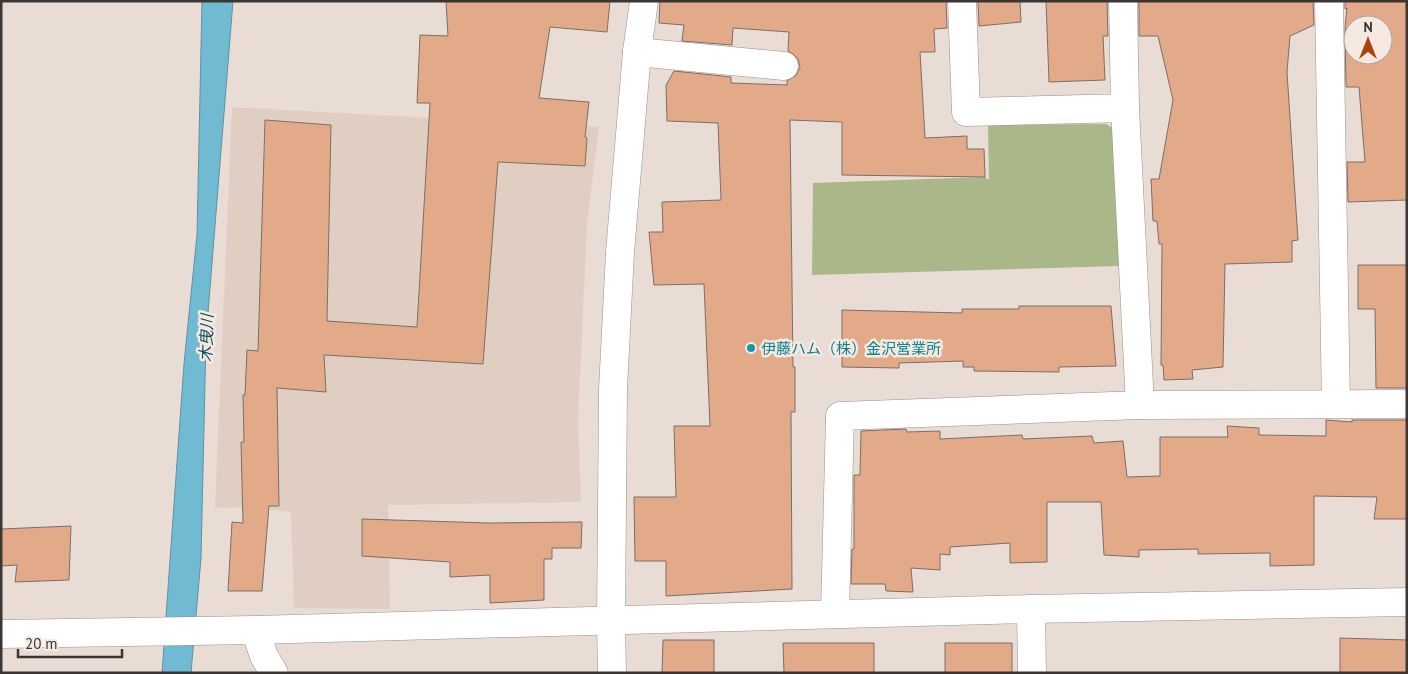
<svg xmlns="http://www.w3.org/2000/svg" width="1408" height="674" font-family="'PT Sans','Noto Sans JP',sans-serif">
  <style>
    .built { fill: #e1cec3 }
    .green { fill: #aab889 }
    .water { fill: #70bad2; stroke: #6092a3 }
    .building { fill: #e2aa88; stroke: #7a6f69; fill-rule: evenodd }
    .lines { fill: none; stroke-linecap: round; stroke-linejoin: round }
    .street-casing { stroke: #9b9089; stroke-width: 29 }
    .secondary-casing { stroke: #9b9089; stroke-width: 29 }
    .street { stroke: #fff; stroke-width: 28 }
    .secondary { stroke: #fff; stroke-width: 28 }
    .culture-dot { fill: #0f9aa8; stroke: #f5e9e2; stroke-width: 2 }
    .labels { text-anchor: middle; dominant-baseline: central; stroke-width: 5; stroke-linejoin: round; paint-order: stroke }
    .culture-label { font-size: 15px; fill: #0d838f; stroke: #f5e9e2; text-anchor: start }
    .water-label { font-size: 16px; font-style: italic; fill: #0e4d5f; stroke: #f5e9e2 }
  </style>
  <rect width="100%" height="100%" fill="#e8dcd5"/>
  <path class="built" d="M232,107L599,127L587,223L578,418L581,502L388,505L390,609L294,608L291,512L243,507L215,508Z"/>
  <path class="green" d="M1106,124L1118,131L1119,266L812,275L813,183L985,177L989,180L988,125Z"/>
  <path class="water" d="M202,1H233L206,338L201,558L191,673H162L184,364L197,235Z"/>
  <path class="building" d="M446,1H610L607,32L550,27L539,98L589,102L585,137L587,138L585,166L498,162L483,364L324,355L326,392L277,388L279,506H269L262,591H228L232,522L243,523L241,442H244L243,395H245L247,350L258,351L265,120L331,125L327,321L417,327L430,103H417L420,35L448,36Z
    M660,1H946L947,28L934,29L935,52H920L925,138L967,136V149H984L985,177L842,175V122L790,120L793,367H795V412H791L792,589L666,596V561H635L634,497H676L674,426H710L704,284L654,285L649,232H663L662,202L721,200L718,123L667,121L666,85L674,71L731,77V83L787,85V81L796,75L800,67L798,59L793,54L788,51L789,32L733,28L732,45L682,41L684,25L659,23Z
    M978,1H1020L1021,22L979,26Z
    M1046,1H1107L1108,36H1103L1105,80L1049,82Z
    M1139,1H1313L1314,25L1290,36L1287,72L1298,240L1292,241V262L1225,264L1223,367L1192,370L1193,379L1164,380L1163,365H1161L1162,244H1159L1157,221H1153L1151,179H1159L1173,100L1158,36H1139Z
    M1345,1H1407V200L1348,202L1347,162H1365L1359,87H1346L1345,28L1347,8L1345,9ZM1353,25H1383V55H1353Z
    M1358,265H1407V388H1376L1375,309H1358Z
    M1019,306H1111L1116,366L1059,367V372L974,371V367H963V361L899,363V368L842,367V310L962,313V309H1019Z
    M1326,420L1352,422V420H1407V519H1374L1377,497L1314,496V565L1270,566V553L1198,554V549L1139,550V557L1104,555L1101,502H1047V562L1010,563V543L950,547V555L940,554V570L911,568L913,592L886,591L885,584H851L852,549H854V475H860L861,431L906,429L907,432L940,431V439L1022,435L1023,439L1092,436L1094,443L1123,441L1127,477L1160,476V437H1228L1227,426L1259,428V435L1326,436Z
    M362,519L489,523L582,522L581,548H552V559H544V600L490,603V575L450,577V562L362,556Z
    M71,526L69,580L15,582L17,565L1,566V529Z
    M1340,638L1407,640V673H1340Z
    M663,640H714V673H662Z
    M783,643H874V673H784Z
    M945,643H1012V673H945Z"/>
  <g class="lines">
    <defs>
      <path id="street" d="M962,1L966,112L1125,108
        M1123,1L1125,108L1140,405
        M1329,1L1336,404
        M637,52L784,66
        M1031,609L1032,673
        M835,614L840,416L1140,405L1407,404
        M255,630L264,656L274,673
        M1,634L255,630L1031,609L1407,602"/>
      <path id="secondary" d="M612,673L611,621L613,390L620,252L637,52L644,1"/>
    </defs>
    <use href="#street" class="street-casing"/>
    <use href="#secondary" class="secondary-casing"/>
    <use href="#street" class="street"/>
    <use href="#secondary" class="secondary"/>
  </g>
  <circle class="culture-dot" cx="751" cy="348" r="5"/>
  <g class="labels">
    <g class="culture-label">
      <text x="761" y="348">伊藤ハム（株）金沢営業所</text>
    </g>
    <g class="water-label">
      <text transform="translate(206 338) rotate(-88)">木曳川</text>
    </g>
  </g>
  <rect width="1408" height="674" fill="none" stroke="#3b3634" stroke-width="5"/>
  <g transform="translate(1368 40)"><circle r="24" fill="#f5e9e2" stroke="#aba19c"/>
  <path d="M0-4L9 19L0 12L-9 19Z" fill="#a8450c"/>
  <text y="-8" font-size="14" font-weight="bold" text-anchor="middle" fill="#3b3634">N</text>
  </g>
  <path d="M18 649v8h104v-8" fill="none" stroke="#3b3634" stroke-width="2.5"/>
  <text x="25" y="649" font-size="15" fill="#3b3634" stroke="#f5e9e2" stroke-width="4" paint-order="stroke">20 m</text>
</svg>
